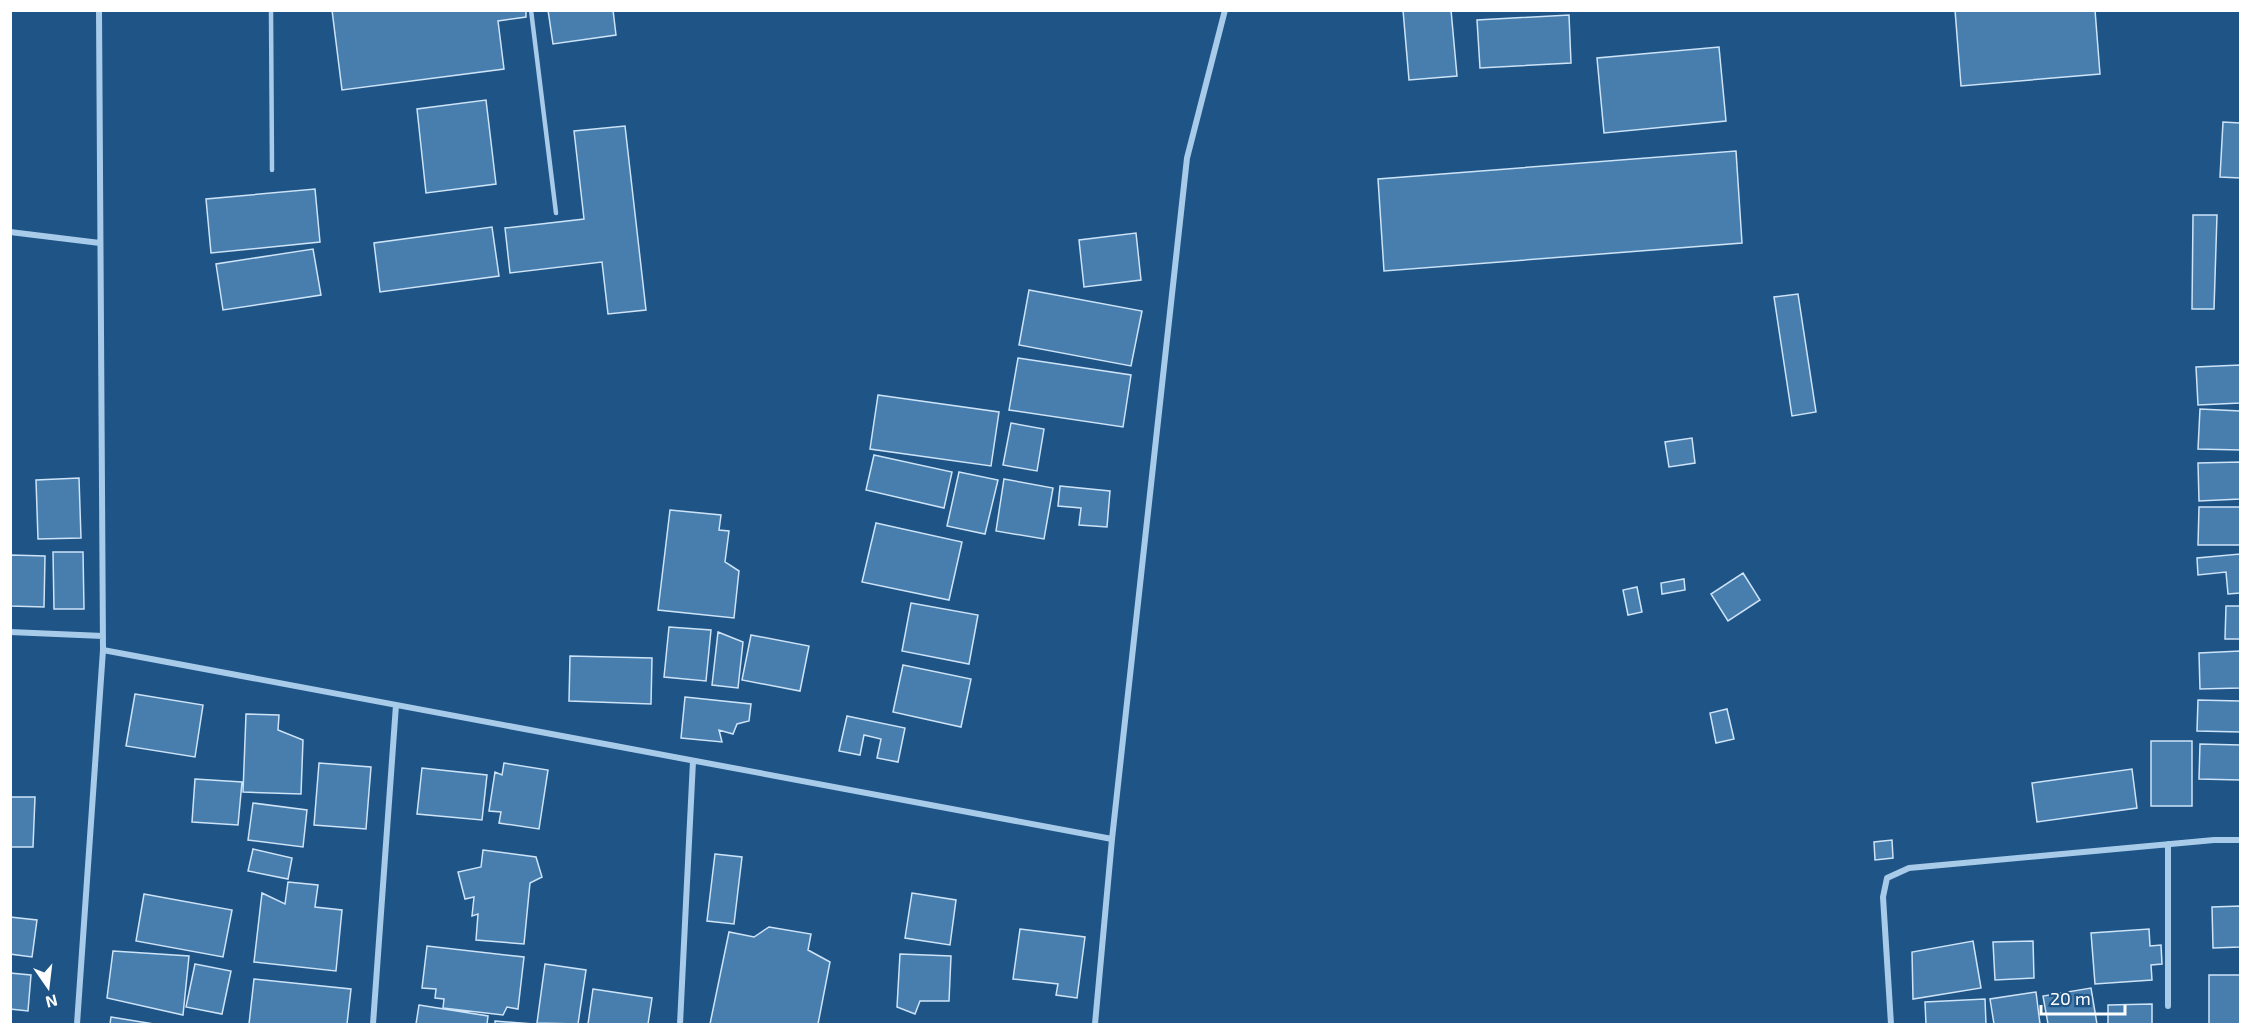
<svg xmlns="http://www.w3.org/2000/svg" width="2251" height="1035" font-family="'Exo 2',sans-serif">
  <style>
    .building { fill: #487eae; stroke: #cde3f7; stroke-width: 1.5 }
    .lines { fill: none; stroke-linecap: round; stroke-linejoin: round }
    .lane { stroke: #a8cbea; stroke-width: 4.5 }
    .street { stroke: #a8cbea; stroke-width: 6 }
  </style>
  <rect width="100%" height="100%" fill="#1f5486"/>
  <path class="building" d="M332,10H526V17L498,21L504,69L342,90Z
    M548,10H613L616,35L553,44Z
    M1403,10H1451L1457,76L1409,80Z
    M1955,10H2095L2100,74L1961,86Z
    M1569,15L1571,63L1480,68L1477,20Z
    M1719,47L1726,121L1604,133L1597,58Z
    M486,100L496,184L426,193L417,109Z
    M2223,122L2240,123V178L2220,177Z
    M625,126L646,310L608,314L602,262L510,273L505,228L584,219L574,131Z
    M1736,151L1742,243L1384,271L1378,179Z
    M315,189L320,242L211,253L206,199Z
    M2193,215H2217L2214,309H2192Z
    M492,227L499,276L380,292L374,243Z
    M1136,233L1141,280L1084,287L1079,240Z
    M313,249L321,295L223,310L216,264Z
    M1029,290L1142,311L1131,366L1019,345Z
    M1798,294L1816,412L1792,416L1774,297Z
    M1018,358L1131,375L1123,427L1009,410Z
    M2240,365V403L2198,405L2196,367Z
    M878,395L999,412L991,466L870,449Z
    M2200,409L2240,411V450L2198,449Z
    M1011,423L1044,429L1037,471L1003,465Z
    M1692,438L1695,463L1669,467L1665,442Z
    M874,455L952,472L944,508L866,490Z
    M2240,462V499L2199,501L2198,463Z
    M959,472L998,480L985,534L947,526Z
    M79,478L81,538L38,539L36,480Z
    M1004,479L1053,488L1044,539L996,531Z
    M1060,486L1110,491L1107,527L1079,525L1081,508L1058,506Z
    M2199,507H2240V545H2198Z
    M670,510L721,515L719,530L729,531L725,562L739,571L734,618L658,610Z
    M876,523L962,542L949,600L862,582Z
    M53,552H83L84,609H54Z
    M2240,554V593L2228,594L2226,572L2198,575L2197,558Z
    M10,555L45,556L44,607L10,606Z
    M1743,573L1760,600L1728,621L1711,594Z
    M1684,579L1685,590L1662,594L1661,583Z
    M1637,587L1642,612L1628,615L1623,590Z
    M911,603L978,615L969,664L902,651Z
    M2226,606H2240V639H2225Z
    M669,627L711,630L706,681L664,677Z
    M718,632L743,642L738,688L712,685Z
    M751,635L809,646L800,691L742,680Z
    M2240,651V688L2200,689L2199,653Z
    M570,656L652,658L651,704L569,701Z
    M903,665L971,679L961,727L893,712Z
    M135,694L203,705L195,757L126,746Z
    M685,697L751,704L749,721L737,724L733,734L719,730L722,742L681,738Z
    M2198,700L2240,701V732L2197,731Z
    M1727,709L1734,739L1716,743L1710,713Z
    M246,714L279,715L278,730L303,740L301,794L243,792Z
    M847,716L905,728L898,762L877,758L881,739L864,735L860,755L839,751Z
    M2151,741H2192V806H2151Z
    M2200,744L2240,745V780L2199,779Z
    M319,763L371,767L366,829L314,825Z
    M504,763L548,770L539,829L499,823L501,812L489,811L495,772L502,775Z
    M422,768L487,775L482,820L417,814Z
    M2132,769L2137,808L2037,822L2032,783Z
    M195,779L242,782L238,825L192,822Z
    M10,797H35L33,847H10Z
    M253,803L307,810L303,847L248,840Z
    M1892,840L1893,858L1875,860L1874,842Z
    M253,849L292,858L288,879L248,871Z
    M483,850L536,857L542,877L530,883L524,944L476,940L478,914L472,916L474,897L465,899L458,872L481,867Z
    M715,854L742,857L734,924L707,921Z
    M288,882L318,885L315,907L342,910L336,971L254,962L262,893L285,904Z
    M912,893L956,900L950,945L905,938Z
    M144,894L232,910L223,957L136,941Z
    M2240,906V947L2213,948L2212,907Z
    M10,917L37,920L32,957L10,954Z
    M769,927L811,934L808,950L830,962L818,1024H710L729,932L754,937Z
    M1020,929L1085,937L1077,998L1056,995L1058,984L1013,979Z
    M2149,929L2150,946L2161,945L2162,964L2151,965L2152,980L2095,984L2091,933Z
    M1973,941L1981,988L1913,999L1912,952Z
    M2033,941L2034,978L1995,980L1993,942Z
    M427,946L524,957L518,1009L507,1007L503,1015L443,1008L444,999L435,998L436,989L422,988Z
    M113,951L189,956L183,1015L107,998Z
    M900,954L951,956L949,1001H920L915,1014L897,1007Z
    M195,964L231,971L222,1014L186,1007Z
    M545,964L586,970L578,1024L537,1023Z
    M10,973L31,975L28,1011L10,1009Z
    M2209,975H2240V1024H2209Z
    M254,979L351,989L347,1024H249Z
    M2091,988L2097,1024H2048L2043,996Z
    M593,989L652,998L648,1024H588Z
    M2036,992L2040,1024H1994L1990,999Z
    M1985,999L1986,1024H1926L1925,1002Z
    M2152,1004V1024H2108V1005Z
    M419,1005L488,1016L487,1024H416Z
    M111,1017L154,1024H110Z
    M495,1021L534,1024H495Z"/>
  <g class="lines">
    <path class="lane" d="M271,10L272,170
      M531,10L556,213"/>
    <path class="street" d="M10,232L100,243
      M10,632L103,636
      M103,650L1112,839
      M2168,1006V844
      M77,1024L103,650L99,10
      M373,1024L396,705
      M680,1024L693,761
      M1095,1024L1112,839L1187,158L1225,10
      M1891,1024L1883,897L1887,878L1909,868L2214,840H2240"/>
  </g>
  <rect width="2251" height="1035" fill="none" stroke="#ffffff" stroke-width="24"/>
  <g transform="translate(48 987) rotate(166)" stroke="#1f5486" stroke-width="4.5" paint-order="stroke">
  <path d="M0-4.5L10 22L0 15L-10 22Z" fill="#ffffff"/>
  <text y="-9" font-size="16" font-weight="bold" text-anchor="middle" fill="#ffffff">N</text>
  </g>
  <path d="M2041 1005v9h84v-9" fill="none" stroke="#ffffff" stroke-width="3"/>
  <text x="2050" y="1005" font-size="18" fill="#ffffff" stroke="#1f5486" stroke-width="4.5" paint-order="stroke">20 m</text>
</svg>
